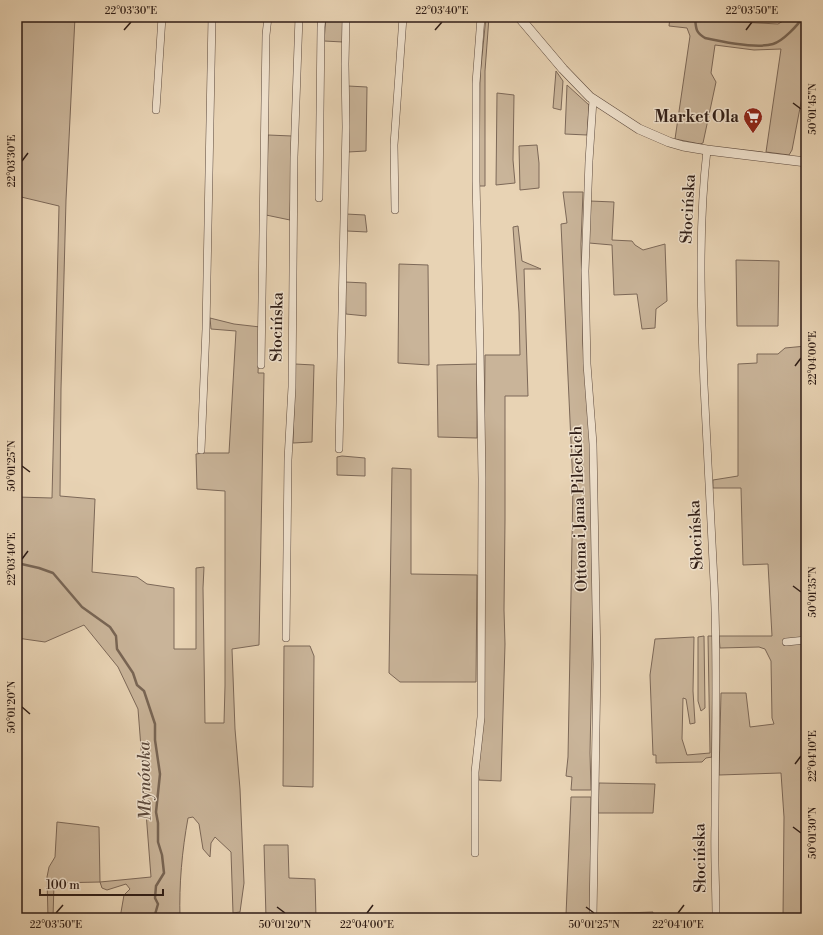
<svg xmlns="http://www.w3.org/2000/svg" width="823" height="935" font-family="'Libre Bodoni',serif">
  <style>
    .green { fill: #c9b499; stroke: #7c6858 }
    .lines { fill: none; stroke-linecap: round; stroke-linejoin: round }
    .stream { stroke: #786554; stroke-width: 2.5 }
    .minor-casing { stroke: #5d4a3e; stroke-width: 8 }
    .tertiary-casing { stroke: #5d4a3e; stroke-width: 10 }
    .minor { stroke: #f0e2ce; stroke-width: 7 }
    .tertiary { stroke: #f0e2ce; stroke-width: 9 }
    .ticks { fill: none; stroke: #2f1d16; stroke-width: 1.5 }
    .labels { text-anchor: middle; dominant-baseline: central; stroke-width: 3; stroke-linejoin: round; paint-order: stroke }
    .poi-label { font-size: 16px; font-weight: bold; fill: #2f1d16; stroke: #f0e2ce; text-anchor: end }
    .street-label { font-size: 16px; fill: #2f1d16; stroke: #f0e2ce }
    .water-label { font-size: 17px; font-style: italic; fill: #5a473a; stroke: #f0e2ce }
    .neatline { fill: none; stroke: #2f1d16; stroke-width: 1.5 }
    .ticks-label { font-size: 10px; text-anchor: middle; fill: #2f1d16 }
  </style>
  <rect width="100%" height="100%" fill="#e8d3b4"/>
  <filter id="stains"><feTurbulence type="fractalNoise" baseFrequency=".005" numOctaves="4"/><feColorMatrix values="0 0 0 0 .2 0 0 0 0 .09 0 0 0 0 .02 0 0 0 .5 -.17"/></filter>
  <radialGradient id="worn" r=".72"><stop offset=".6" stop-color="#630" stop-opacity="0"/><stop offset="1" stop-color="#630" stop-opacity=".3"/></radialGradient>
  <path class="green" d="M17,17H75L66,200L61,389L60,496L95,499L92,572L137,577L147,584L174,588V649H196V568L204,567L203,588L205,723H224L225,686V491L197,489L196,454L203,453H229L236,331L211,329L210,318L234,324L260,327L258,373H264L259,645L232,649L235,729L240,789L244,883L240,912L233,913L231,852L215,837L211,843L210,857L203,849L199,824L193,817L188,818C182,851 179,884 180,918H120L124,895L130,889L126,884L107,890L102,888L100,882L54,883L53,918H48L47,877L49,867L55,857L57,822L99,827L100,882L151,877L138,709L118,667L84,625L45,642L17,638V497L52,498L59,206L17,196Z
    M326,17H344L343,42L324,41Z
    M486,17H489L485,71V186H479L480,76Z
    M670,17H718L720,21L778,24L790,17H806V81L803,92L792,150L789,155L766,152L781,49L754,50L715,45L711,73L716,82L703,143L700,144L675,139L690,36L687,28L669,26Z
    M556,71L563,81L561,110L553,108Z
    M567,85L589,105L587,135L565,134Z
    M348,86L367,87L366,151L348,152Z
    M497,93L514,95L513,160L515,183L496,185Z
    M268,135L292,136L290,220L266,215Z
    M537,145L539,163V188L520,190L519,146Z
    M563,192H583L581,244L583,344L590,439L593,612L590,753L591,790H571L572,777L566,776L568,757L573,486L561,224L567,223Z
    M590,201L614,202L612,240L632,241L635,245L643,250L665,244L667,301L656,309L655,328L642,329L637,294L614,295L612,245L589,243Z
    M346,214L365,215L367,232L347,231Z
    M518,226L522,261L541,269H524L528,396H505V520L504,610L505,644L501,781L479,780L478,769L483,600L485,355H520L519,312L513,227Z
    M736,260L779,261L778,326H737Z
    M399,264L428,265L429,365L398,363Z
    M345,282L366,283V316L346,314Z
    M806,346V918H783L784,817L781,773L719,775L721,693H746L750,727L774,724L772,718L771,661L765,649L759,647L720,648L719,636H772L768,564L743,565L741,488H713V480L738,476V364L757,363V354H778L785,348Z
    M295,364L314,365L312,442L293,443Z
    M477,364V438L438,437L437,365Z
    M342,456L365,458V476L337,475V457Z
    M392,468L411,469V574L477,575L476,682H400L389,673Z
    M704,636L705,708L701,711L698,701V637Z
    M708,636H713L712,757L706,758L702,762L656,763V755H653L650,675L655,639L694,637L693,691L695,723L690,724L686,699L683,698L682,739L687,755L710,753Z
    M284,646H310L314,656L313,787L283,786Z
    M599,783L655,784L653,813H598Z
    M571,797H591L590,918H569L566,915Z
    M264,845H288L289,878L315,879L316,918H266Z
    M653,912V918H597V914Z"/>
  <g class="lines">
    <path class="stream" d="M695,17C696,28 695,32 705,38C723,42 756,49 773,44C783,41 798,25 803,17
      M17,563L39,568L53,573L82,607L110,627L116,636L117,649L133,673L137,685L144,691L155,724V740L160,774L156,812L158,823V842L162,855L164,873L156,886L155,898L158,904L154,918"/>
    <defs>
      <path id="minor" d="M156,110L162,17
        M707,150C698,228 701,307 704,385C707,451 711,516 714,582C718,663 715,744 715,825C714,856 716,887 716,918
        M319,198L321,27L322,17
        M395,210L394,145L403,17
        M261,365L266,35L268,17
        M339,449L346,127L345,64L346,17
        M201,450L206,329L212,17
        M286,638L288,460L292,387L294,157L299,17
        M786,642L806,640
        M475,853V772L481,717L482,479L480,351L476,181V83L481,17
        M593,918L597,664L593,444L587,364L585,271L589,161L593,100"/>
      <path id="tertiary" d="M519,17L563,69L590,97L639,129L669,142L683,146L707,150L806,162"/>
    </defs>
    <use href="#minor" class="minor-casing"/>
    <use href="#tertiary" class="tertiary-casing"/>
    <use href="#minor" class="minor"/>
    <use href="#tertiary" class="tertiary"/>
  </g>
  <path class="ticks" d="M124,30L131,22M435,30L442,22M746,30L752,22M793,103L801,109M22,161L28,153M795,366L801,358M22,466L30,472M22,559L28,551M793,586L801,592M22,707L30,714M795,764L801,756M793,827L801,833M277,907L285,913M586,907L594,913M56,913L63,905M367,913L373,905M678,913L684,905"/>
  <defs>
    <symbol id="supermarket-pin" viewBox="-11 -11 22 30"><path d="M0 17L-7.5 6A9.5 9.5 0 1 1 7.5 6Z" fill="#8f2418" stroke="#f0e2ce"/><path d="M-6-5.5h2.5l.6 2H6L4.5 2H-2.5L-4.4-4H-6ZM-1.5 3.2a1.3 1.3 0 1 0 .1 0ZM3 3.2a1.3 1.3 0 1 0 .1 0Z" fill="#fff"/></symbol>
  </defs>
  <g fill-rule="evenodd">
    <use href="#supermarket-pin" x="742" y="106" width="22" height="30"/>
  </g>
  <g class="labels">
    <g class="poi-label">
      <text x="739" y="117">Market Ola</text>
    </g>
    <g class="street-label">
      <text transform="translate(688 209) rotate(-87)">Słocińska</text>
      <text transform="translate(277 327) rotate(-89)">Słocińska</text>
      <text transform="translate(579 509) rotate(-92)">Ottona i Jana Pileckich</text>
      <text transform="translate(696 535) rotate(-93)">Słocińska</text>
      <text transform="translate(700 858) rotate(-91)">Słocińska</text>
    </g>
    <g class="water-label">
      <text transform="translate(145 781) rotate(-91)">Młynówka</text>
    </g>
  </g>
  <rect width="823" height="935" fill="none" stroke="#e8d3b4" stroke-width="44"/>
  <path d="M40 889v6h123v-6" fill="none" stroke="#2f1d16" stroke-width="2"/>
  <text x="46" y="889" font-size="12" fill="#2f1d16" stroke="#f0e2ce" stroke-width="3" paint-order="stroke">100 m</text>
  <rect x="22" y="22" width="779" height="891" class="neatline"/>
  <g class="ticks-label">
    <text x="131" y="14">22°03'30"E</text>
    <text x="442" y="14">22°03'40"E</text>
    <text x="752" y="14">22°03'50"E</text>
    <text transform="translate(812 109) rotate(-90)" y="4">50°01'45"N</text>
    <text transform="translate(11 161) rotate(-90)" y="4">22°03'30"E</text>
    <text transform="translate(812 358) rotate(-90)" y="4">22°04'00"E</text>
    <text transform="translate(11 466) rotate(-90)" y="4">50°01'25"N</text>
    <text transform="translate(11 559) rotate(-90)" y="4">22°03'40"E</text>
    <text transform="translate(812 592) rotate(-90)" y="4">50°01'35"N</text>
    <text transform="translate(11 707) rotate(-90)" y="4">50°01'20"N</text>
    <text transform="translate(812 756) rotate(-90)" y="4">22°04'10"E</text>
    <text transform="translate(812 833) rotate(-90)" y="4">50°01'30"N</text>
    <text x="56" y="928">22°03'50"E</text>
    <text x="285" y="928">50°01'20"N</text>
    <text x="367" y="928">22°04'00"E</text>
    <text x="594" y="928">50°01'25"N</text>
    <text x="678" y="928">22°04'10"E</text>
  </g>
  <rect width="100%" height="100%" filter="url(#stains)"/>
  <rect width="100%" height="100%" fill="url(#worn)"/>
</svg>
